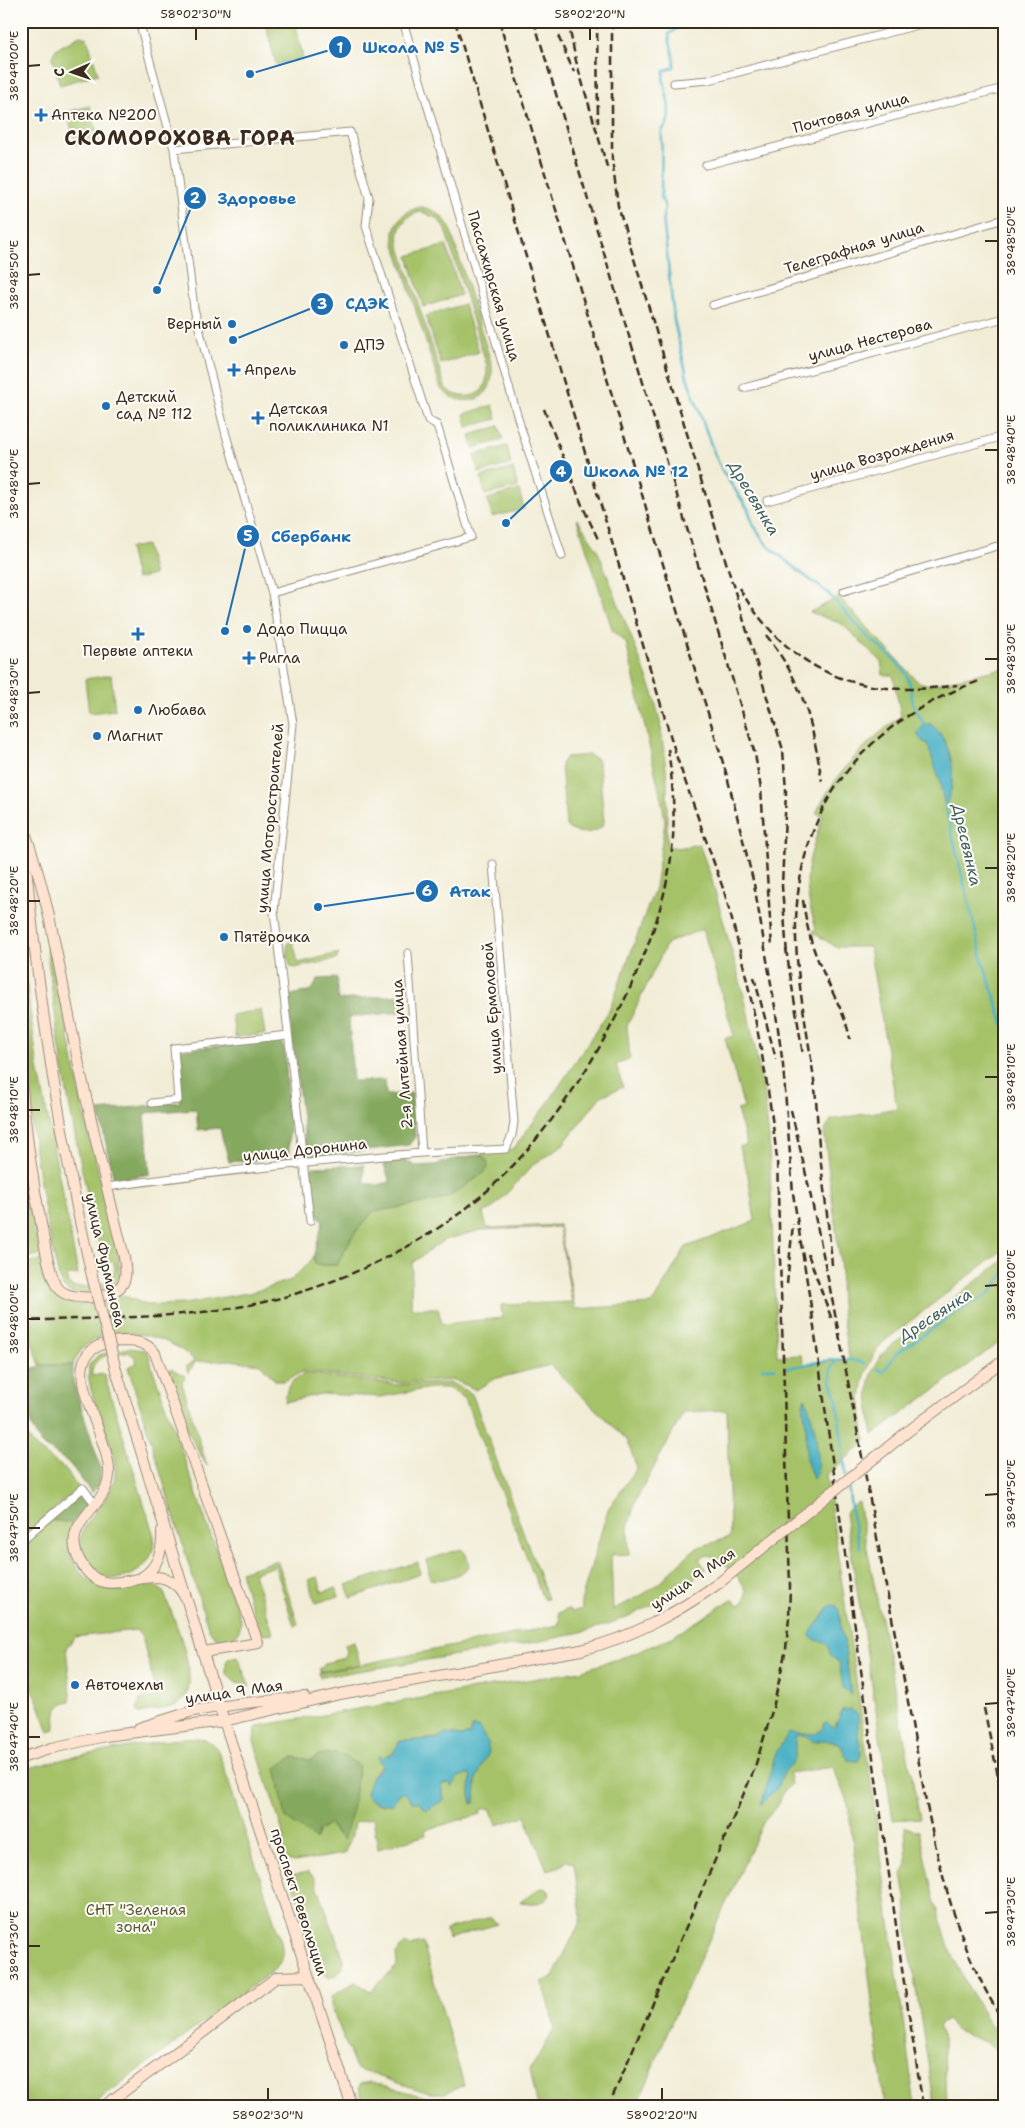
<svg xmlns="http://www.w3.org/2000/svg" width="1025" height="2128" font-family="'Shantell Sans',sans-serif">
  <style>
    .green { fill: #a5c269; stroke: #707644; fill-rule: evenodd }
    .forest { fill: #84a85d; stroke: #60693e }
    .water { fill: #46b0c4; stroke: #406d71 }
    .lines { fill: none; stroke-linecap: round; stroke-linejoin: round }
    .stream { stroke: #46b0c4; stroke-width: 2.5 }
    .street-casing { stroke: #968b7a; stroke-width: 9 }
    .secondary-casing { stroke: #968b7a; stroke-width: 12 }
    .street { stroke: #fff; stroke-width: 7 }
    .secondary { stroke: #fee3d1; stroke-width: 10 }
    .rail { stroke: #3b2a1e; stroke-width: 2.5; stroke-dasharray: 8 4; stroke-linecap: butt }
    .secondary-bridge-casing { stroke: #968b7a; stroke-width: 12; stroke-linecap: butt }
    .secondary-bridge { stroke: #fee3d1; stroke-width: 10 }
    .ticks { fill: none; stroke: #3b2a1e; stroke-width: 2 }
    .poi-dot { fill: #1f6fb2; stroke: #fdfcf7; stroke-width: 2 }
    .labels { text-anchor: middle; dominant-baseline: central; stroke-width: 4; stroke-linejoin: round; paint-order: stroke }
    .street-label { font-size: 15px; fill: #3b2a1e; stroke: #fdfcf7 }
    .poi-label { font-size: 15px; fill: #3b2a1e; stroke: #fdfcf7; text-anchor: start }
    .park-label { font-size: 15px; fill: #5b5834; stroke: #fdfcf7 }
    .water-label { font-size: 16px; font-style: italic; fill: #3f6060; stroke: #fdfcf7 }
    .district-label { font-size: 20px; font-weight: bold; letter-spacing: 1px; fill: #3b2a1e; stroke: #fdfcf7 }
    .leader { fill: none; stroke: #1f6fb2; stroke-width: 2 }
    .callout-dot { fill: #1f6fb2; stroke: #fdfcf7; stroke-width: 2 }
    .mark-label { font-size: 15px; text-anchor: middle; font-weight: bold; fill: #fff }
    .callout-label { font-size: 16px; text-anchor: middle; font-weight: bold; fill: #1f6fb2; stroke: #fdfcf7; stroke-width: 4; stroke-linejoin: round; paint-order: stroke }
    .neatline { fill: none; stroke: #3b2a1e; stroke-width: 2 }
    .ticks-label { font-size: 12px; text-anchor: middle; fill: #3b2a1e }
  </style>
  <rect width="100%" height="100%" fill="#fdfcf7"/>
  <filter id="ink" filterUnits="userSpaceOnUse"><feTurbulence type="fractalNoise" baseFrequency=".02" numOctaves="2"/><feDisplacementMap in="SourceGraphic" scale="10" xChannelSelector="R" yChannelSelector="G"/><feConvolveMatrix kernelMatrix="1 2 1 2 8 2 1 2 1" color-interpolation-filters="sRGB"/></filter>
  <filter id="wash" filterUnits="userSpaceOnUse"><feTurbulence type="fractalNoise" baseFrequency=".0096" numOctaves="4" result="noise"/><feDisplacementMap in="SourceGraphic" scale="20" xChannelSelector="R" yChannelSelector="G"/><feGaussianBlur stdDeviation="1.12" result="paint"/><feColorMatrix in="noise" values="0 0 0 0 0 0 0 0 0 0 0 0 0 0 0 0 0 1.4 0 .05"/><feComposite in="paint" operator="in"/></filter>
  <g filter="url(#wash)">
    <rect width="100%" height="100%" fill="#f1ecd5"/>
    <path class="green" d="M265,21H295L303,58L276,65Z
      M80,36L87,38L98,74L60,85L52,57L56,49Z
      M90,106L100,144L76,145L67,112Z
      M422,207C435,210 444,216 450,228L492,366C492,374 492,385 486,392C474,406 451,401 441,389L395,245C390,225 402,210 422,207ZM422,212L438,219L445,229L487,366C487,374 487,384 482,390C472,400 453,397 445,387L399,244C396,228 405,214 422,212Z
      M446,245L461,295L423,307L408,256Z
      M464,304L479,352L441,364L426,316Z
      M493,405L497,419L467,427L464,414Z
      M499,426L503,440L473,448L470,435Z
      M507,446L511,464L479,473L474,455Z
      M513,468L518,487L485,495L481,477Z
      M519,490L524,509L492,517L487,499Z
      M577,519L597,549L653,693L660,722L667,777V846L678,848L699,844L711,877L745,999L764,1093L769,1139L777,1356L801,1355L804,1364L849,1359C844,1330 838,1299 841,1270L824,1132L831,1120L897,1108L869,947H836L812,932L816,929C813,917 809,905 808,894C804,867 815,841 823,816L816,813C834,775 867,741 901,716L893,675H883L881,661L842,624L810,612L839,597L918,682L930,685L1004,668V1249L882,1343C858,1374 858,1405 866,1442L826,1475L868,1761L915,2107H885L848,1804L833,1767L789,1773L791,1785L784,1791L777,1807L764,1821L678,2007L637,2107H538L530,2070L555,2028L542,1982L553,1977L579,1924L581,1916L574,1863L567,1861L561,1866L547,1870L525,1816L497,1825L490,1808L480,1810L481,1814L425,1830L426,1835L378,1849L373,1818L354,1823L351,1838L344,1854L294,1862L284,1859L278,1842L285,1839L254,1741L255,1730L258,1726L580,1671L633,1654L672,1637L732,1599L739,1605L744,1602C746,1596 747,1591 744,1586C738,1575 719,1556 707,1555L699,1559L706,1569C634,1629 563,1638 474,1652C422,1661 371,1669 320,1677L319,1673L558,1625L560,1620L558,1613L568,1609L572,1612L582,1609L581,1601L608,1509L637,1468L627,1440L550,1365L494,1379L476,1390L454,1380L402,1383L304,1371L284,1381H276L260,1364L230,1360L195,1362L188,1373L186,1366L195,1361C190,1357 185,1352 180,1349C147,1329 89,1321 73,1365H40L30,1336L21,1339V1264L42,1260C45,1271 47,1284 54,1293C69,1313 104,1303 123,1295L147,1305L184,1304L253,1292L291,1280L313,1258L316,1265H337L354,1234L373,1211L435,1201L450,1196L484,1173L487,1160L480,1154L506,1152L514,1148L550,1100L609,1011L655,888L665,822L663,808L626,642L613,632ZM703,929L734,1036L725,1038L744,1108L737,1110L747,1145L739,1147L748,1175L755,1221L686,1247L652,1304L575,1309L559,1225L487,1228L483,1213L493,1208L534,1164L561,1147L601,1096L623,1087L616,1065L630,1058L627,1026L667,943ZM559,1227L572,1302L501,1305L502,1318L442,1324L438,1308H411L412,1263L444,1240L481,1230ZM727,1410L730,1537L699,1547L692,1551L657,1585L642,1595L613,1610L611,1555L629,1554L628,1527L636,1500L684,1412ZM472,1727L478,1728L489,1752L476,1779L475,1803L472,1804L470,1794L471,1777L469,1774C459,1775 452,1782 442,1784L443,1796L412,1802L404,1792L399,1794L392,1804H379L368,1799L377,1770H380L382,1764L379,1756L383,1758L419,1740L436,1738L446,1734L461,1736L471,1734ZM319,1755L337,1835L329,1824L318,1832L316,1839L286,1818L279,1783L292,1758L311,1760Z
      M146,545L154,575L136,579L129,548Z
      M111,675L115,710L89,713L85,679Z
      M589,755L596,758L599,764L604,822C600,835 574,836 566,826L561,764L566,757Z
      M45,923L48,931L83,1108L119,1257L120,1279C111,1289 80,1298 68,1291C63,1288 61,1283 59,1278C33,1169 21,1056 21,944L37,1062L78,1274L66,1276L68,1283L73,1287C87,1288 123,1283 113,1261L104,1264C82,1177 64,1088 53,998C50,973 46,948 45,923Z
      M293,941L298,963L339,953L337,959L294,968L290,966L287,949L288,943Z
      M261,1010L265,1034L235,1037L232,1015Z
      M21,1137L30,1200L40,1255L21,1258Z
      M1004,1260V1339L873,1435C867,1402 863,1376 887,1349Z
      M128,1348L145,1350L149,1355L152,1367L241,1621C240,1644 217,1647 208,1627L128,1367L137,1363L135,1357L128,1352C112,1354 90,1355 92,1376L104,1374L154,1536C157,1578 100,1596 83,1556C69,1524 113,1505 115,1475C117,1439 84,1397 89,1364L98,1355Z
      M172,1369L186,1376L182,1383L207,1466L188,1432L168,1376L169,1370Z
      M306,1373L399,1385L451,1383L472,1394L548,1599L542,1597L465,1399L448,1388H431L380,1397L321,1394L285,1402C287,1384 290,1381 306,1373Z
      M21,1428L36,1448L64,1468L79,1488L21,1537Z
      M858,1502L920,1818L893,1820L845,1513Z
      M50,1520L72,1523C60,1555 83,1588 117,1590C134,1591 151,1577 164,1593C172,1615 205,1686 180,1703C170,1710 151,1710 139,1713L137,1711L140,1700L157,1696L142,1637L136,1630L75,1637L66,1648L71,1694L70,1701C55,1704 55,1717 55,1730L49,1732L29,1678H21V1545Z
      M461,1549C467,1553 468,1559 469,1567C461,1575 442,1582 430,1579L427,1560Z
      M277,1560L298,1624L294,1626L275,1566L254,1573L273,1633L265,1634L259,1630L240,1572Z
      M418,1562L420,1574L351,1598L346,1585Z
      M318,1577L322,1592L336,1588L339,1596L316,1603L308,1580Z
      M354,1642L360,1664L320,1672L319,1668L323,1667L325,1663L344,1658L347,1652L345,1644Z
      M237,1657L250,1686L236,1683L226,1674V1662L228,1659Z
      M182,1738C198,1737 212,1738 219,1753L281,1941C283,1952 283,1961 275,1969L89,2107H21V1770L72,1757Z
      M905,1827L919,1831L934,1899L951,1953L980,2009L1004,2045V2056L985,2042L956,2031L948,2019L938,2026L944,2041L946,2107H935L909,1946L906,1896L902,1874L907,1864Z
      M308,1872L314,1877L344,1960C344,1970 339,1974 330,1978L324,1974L291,1878V1875Z
      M540,1888L548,1889L550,1894C545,1906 531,1903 520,1902Z
      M491,1917L497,1924L448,1939L446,1930Z
      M406,1943L409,1946L423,1943L464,2085L446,2093H429L356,2069L331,2006V1997L355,1982L371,1991L397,1966L396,1954Z
      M371,2082L429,2098L436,2105L435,2107H365L359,2088L360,2084Z"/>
    <path class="forest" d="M337,978L338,1000L402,995L403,1012L349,1017L353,1081L385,1080L386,1095L412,1093L415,1137L409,1145L312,1157L306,1150L287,996L312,990L318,979Z
      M280,1040L285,1051L290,1131C287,1141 291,1150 287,1160H279L274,1155L255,1160L229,1162C227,1150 222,1141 220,1128L198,1130L196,1109L145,1113L150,1174L114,1180L99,1111L180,1102L177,1050Z
      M480,1154L487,1160L488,1167L484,1173L450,1196L435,1201L373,1212L354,1234L337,1265H316L313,1258L323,1221L313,1210L309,1173L313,1167L364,1165V1182L377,1185L390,1182L383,1162L406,1160L415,1166L435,1165L451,1160Z
      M44,1365H73V1381L100,1466V1481L92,1493L68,1462L41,1444L33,1430L21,1397V1375L24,1371Z
      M81,1493L88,1503L72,1523L50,1520Z
      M336,1752L359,1765L351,1817L343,1840L329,1824L318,1832L316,1839L286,1818L276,1768L292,1757L311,1760L319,1755Z"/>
    <path class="water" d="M925,724H931C953,742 959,781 945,806L939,779L927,743L923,742L917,734Z
      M805,1398C815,1421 819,1449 817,1474L813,1479L806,1459V1426L803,1403Z
      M833,1605L837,1606C842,1617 839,1629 844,1640L851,1695L843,1688L839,1662C832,1658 829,1655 829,1647C823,1640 816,1642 810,1636C812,1625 824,1620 828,1607Z
      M851,1709L858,1715C859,1721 858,1726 858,1732C858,1742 865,1752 858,1761L848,1760L839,1743L824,1740L814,1742C808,1737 803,1732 795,1737V1756L792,1764L785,1771L776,1789L761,1805L776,1753L789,1732L816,1734L823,1728L824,1723L827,1722L832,1727H835L842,1710Z
      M472,1727H478L489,1744L487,1748L489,1752L476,1779L475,1803L473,1804L470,1794L471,1777L469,1774C459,1775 456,1778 453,1787L448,1783L442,1784L444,1800L427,1810L418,1802H412L404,1792L399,1794L392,1804C382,1804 372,1804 366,1794L372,1775L380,1770L382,1765L378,1759V1756L383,1758L386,1755H392L400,1741L436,1739L446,1734L461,1736L470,1735Z"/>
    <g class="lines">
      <path class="stream" d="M657,21L660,23L664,21
        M667,21L676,29L669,34C669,44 676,57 674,67L664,71L663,77C665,91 676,120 662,130L661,197L665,207L663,217L674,320L687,377L714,453L723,472L748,509L753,524L766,544L801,573L827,592L869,638L887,653L904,670L910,684L913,705L926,727
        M945,804L983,962L1004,1026
        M836,1360L831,1369V1381L837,1400L846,1476
        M762,1368H775
        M786,1368C811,1365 841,1353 865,1364
        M878,1369L883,1372L897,1353L964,1307L990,1293L1004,1273
        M848,1484L852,1516L860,1548"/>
    </g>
  </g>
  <g filter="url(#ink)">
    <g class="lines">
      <defs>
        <path id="street" d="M139,21L174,149L194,308L226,435L272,593L293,724L274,911L310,1221
          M403,21L520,425L562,556
          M674,83L709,80L933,21
          M174,149L350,132L369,198L366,226L428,420L437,425L471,537L272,593
          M706,165L1004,88
          M713,305L1004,219
          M744,388L1004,318
          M767,501L1004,436
          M844,591L1004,544
          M408,953L422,1153
          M152,1103L178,1100L174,1048L288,1035
          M107,1187C211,1172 317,1161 422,1153C450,1151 478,1151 506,1149L512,1135L514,1122L493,864
          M21,1541L83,1488L95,1504"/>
        <path id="secondary" d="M21,807C33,965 56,1121 92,1276
          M21,1077C25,1128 32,1179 42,1229C45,1247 48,1268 56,1285C64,1303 109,1300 121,1286C128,1278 125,1266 124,1257C106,1185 89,1114 74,1041C59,969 49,896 23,827
          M116,1370L224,1721L352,2107
          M907,1432L1004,1360
          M142,1577C158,1568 163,1549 162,1531
          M184,1595C155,1548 108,1614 80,1561C58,1521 108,1509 109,1474C111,1430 38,1343 125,1341C137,1341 147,1343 155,1353L258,1643L203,1652
          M139,1728L193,1711L245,1703L304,1697
          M105,1736L224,1721L340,1694L581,1650C633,1637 675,1614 719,1583
          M21,1758L52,1748L110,1735
          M103,2107L277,1977L308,1976"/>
      </defs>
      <use href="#street" class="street-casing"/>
      <use href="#secondary" class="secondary-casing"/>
      <use href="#street" class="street"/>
      <use href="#secondary" class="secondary"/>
      <path class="rail" d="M455,21L677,758L726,897
        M499,21L727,776L754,884L775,1007L783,1065L793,1193L812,1313L902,1969L923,2107
        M534,21L755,754L761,789L772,947
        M568,21L576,61L608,170
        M597,21L598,123
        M612,21V158L618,206L783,750L786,791L782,886L787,955
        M558,36L574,72
        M544,409L582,505L598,539
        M739,588C791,673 859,700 957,685
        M766,635C804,684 812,721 822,782
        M803,900C806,923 811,946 821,967C831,992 845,1012 850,1039
        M786,949L803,1055
        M754,977L776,1059
        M791,1110C836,1297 866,1487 903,1675C926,1793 938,1919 1004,2022
        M808,1254L832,1320
        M832,1265C829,1225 823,1185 819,1145C817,1123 817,1102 814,1080C808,1033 797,985 796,938C793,810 862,723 979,681
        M787,1284L793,1224
        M21,1321C108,1317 199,1320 284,1297C347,1280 423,1244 474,1202C564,1130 655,972 671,858C676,822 673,784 668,749
        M984,1708L1004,1805
        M608,2107L754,1770L773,1708L786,1649L789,1618L790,1586L777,1159C767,1068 749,979 724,891"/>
      <defs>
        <path id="secondary-bridge" d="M92,1276L116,1370
          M719,1583L907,1432"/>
      </defs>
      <use href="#secondary-bridge" class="secondary-bridge-casing"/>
      <use href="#secondary-bridge" class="secondary-bridge"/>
    </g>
  </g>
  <path class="ticks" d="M196,28V40M590,28V40M28,66L40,65M985,241H998M28,275L40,274M985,450H998M28,484L40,483M985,659H998M28,693L40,692M985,868H998M28,901H40M985,1077H998M28,1110H40M985,1286L998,1285M28,1319H40M985,1495L998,1494M28,1528H40M985,1704L998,1703M28,1737H40M985,1913L998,1912M28,1946H40M268,2088V2100M662,2088V2100"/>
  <g class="poi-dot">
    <path d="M38.5 107.5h5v5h5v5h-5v5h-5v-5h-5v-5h5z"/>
    <circle cx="232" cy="324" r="5"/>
    <circle cx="344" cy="345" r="5"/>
    <path d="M231.5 362.5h5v5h5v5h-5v5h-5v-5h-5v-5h5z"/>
    <circle cx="106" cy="406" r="5"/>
    <path d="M255.5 410.5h5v5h5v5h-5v5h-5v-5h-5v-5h5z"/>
    <circle cx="247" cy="629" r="5"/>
    <path d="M135.5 626.5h5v5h5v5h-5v5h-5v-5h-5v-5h5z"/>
    <path d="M246.5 650.5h5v5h5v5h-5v5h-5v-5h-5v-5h5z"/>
    <circle cx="138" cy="710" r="5"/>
    <circle cx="97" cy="736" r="5"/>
    <circle cx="224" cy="937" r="5"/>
    <circle cx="75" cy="1685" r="5"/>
  </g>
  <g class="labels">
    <g class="street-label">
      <text transform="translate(851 113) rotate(-15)">Почтовая улица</text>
      <text transform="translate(854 248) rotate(-17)">Телеграфная улица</text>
      <text transform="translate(494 286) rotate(74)">Пассажирская улица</text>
      <text transform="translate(870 340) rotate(-15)">улица Нестерова</text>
      <text transform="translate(882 455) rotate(-16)">улица Возрождения</text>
      <text transform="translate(270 818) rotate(-85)">улица Моторостроителей</text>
      <text transform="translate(492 1008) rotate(-94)">улица Ермоловой</text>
      <text transform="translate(402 1054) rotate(-94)">2-я Литейная улица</text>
      <text transform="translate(305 1150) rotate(-6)">улица Доронина</text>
      <text transform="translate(105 1260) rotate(77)">улица Фурманова</text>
      <text transform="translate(693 1579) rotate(-34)">улица 9 Мая</text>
      <text transform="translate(234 1692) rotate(-8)">улица 9 Мая</text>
      <text transform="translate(299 1902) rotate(72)">проспект Революции</text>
    </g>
    <g class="poi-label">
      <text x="51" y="115">Аптека №200</text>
      <text x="222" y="324" text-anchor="end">Верный</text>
      <text x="354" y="345">ДПЭ</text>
      <text x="244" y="370">Апрель</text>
      <text x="116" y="397">Детский<tspan x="116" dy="17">сад № 112</tspan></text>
      <text x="269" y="409">Детская<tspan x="269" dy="17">поликлиника N1</tspan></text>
      <text x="257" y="629">Додо Пицца</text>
      <text x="138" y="651" text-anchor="middle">Первые аптеки</text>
      <text x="259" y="658">Ригла</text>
      <text x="148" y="710">Любава</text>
      <text x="107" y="736">Магнит</text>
      <text x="234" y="937">Пятёрочка</text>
      <text x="85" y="1685">Авточехлы</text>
    </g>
    <g class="park-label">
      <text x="136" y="1910">СНТ "Зеленая<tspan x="136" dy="17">зона"</tspan></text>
    </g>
    <g class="water-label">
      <text transform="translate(754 498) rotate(59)">Дресвянка</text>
      <text transform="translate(967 845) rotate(77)">Дресвянка</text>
      <text transform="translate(935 1315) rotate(-33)">Дресвянка</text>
    </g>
    <g class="district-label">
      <text x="180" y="138">СКОМОРОХОВА ГОРА</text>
    </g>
  </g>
  <path class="leader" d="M250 74L340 47M157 290L195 198M233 340L322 304M506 523L561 471M225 631L248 536M318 907L427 891"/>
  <g class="callout-dot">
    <circle cx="250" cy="74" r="5"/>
    <circle cx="157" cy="290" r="5"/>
    <circle cx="233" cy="340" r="5"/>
    <circle cx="506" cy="523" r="5"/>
    <circle cx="225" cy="631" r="5"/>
    <circle cx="318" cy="907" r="5"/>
    <circle cx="340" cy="47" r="12"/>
    <circle cx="195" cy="198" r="12"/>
    <circle cx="322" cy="304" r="12"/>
    <circle cx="561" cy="471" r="12"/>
    <circle cx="248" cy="536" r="12"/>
    <circle cx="427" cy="891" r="12"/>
  </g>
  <g class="mark-label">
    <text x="340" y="53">1</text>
    <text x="195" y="203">2</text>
    <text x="322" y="309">3</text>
    <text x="561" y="477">4</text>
    <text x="248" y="541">5</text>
    <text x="427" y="896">6</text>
  </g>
  <g class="callout-label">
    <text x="411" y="53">Школа № 5</text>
    <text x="257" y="204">Здоровье</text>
    <text x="367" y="309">СДЭК</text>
    <text x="636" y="477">Школа № 12</text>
    <text x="311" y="542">Сбербанк</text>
    <text x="470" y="897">Атак</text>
  </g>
  <rect width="1025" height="2128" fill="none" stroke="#fdfcf7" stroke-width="55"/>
  <g transform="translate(72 72) rotate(268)" stroke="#fdfcf7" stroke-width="4" paint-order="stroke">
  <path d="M0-4L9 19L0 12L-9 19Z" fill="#3b2a1e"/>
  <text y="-8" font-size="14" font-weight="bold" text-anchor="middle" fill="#3b2a1e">С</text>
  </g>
  <rect x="28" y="28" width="970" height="2072" class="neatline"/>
  <g class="ticks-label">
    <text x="196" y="18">58°02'30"N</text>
    <text x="590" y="18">58°02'20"N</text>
    <text transform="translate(14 66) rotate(-90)" y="4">38°49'00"E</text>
    <text transform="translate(1011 241) rotate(-90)" y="4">38°48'50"E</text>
    <text transform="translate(14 275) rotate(-90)" y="4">38°48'50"E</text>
    <text transform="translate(1011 450) rotate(-90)" y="4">38°48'40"E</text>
    <text transform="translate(14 484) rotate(-90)" y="4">38°48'40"E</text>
    <text transform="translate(1011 659) rotate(-90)" y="4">38°48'30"E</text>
    <text transform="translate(14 693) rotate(-90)" y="4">38°48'30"E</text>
    <text transform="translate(1011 868) rotate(-90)" y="4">38°48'20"E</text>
    <text transform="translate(14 901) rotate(-90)" y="4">38°48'20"E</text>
    <text transform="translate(1011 1077) rotate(-90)" y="4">38°48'10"E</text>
    <text transform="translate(14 1110) rotate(-90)" y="4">38°48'10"E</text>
    <text transform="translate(1011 1285) rotate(-90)" y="4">38°48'00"E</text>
    <text transform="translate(14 1319) rotate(-90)" y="4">38°48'00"E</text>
    <text transform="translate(1011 1494) rotate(-90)" y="4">38°47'50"E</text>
    <text transform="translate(14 1528) rotate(-90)" y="4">38°47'50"E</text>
    <text transform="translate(1011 1703) rotate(-90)" y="4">38°47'40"E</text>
    <text transform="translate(14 1737) rotate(-90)" y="4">38°47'40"E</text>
    <text transform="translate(1011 1912) rotate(-90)" y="4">38°47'30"E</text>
    <text transform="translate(14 1946) rotate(-90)" y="4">38°47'30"E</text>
    <text x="268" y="2119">58°02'30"N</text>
    <text x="662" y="2119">58°02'20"N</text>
  </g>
</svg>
